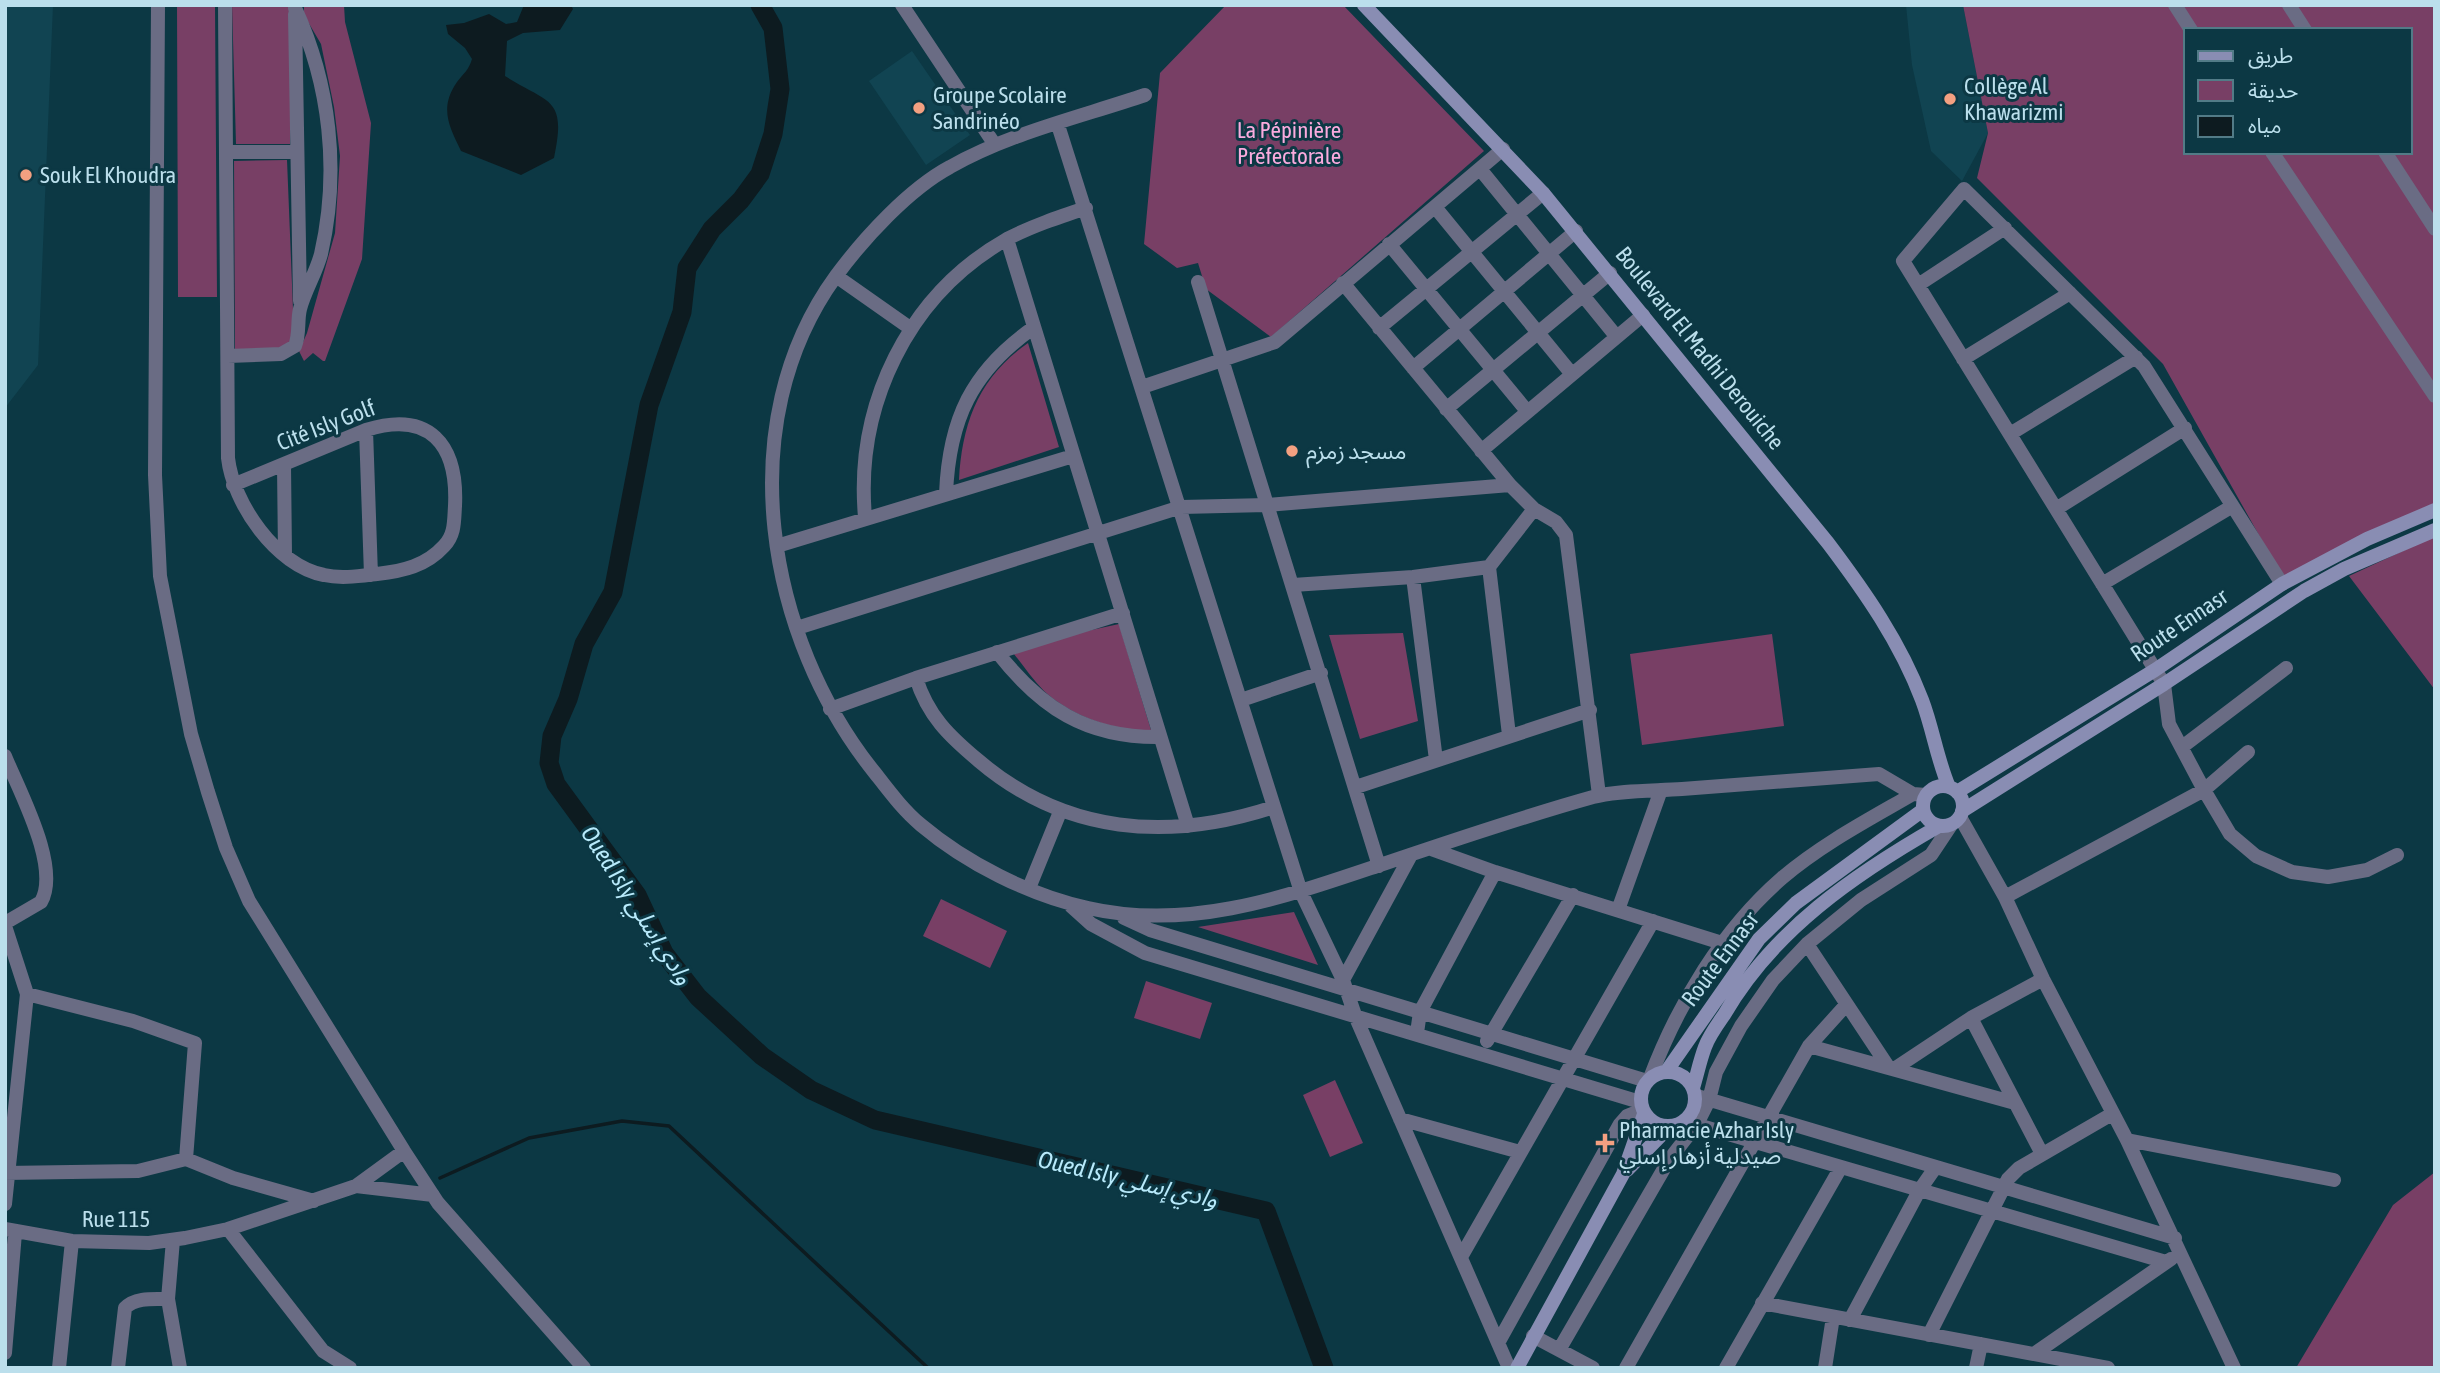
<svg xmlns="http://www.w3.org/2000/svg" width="2440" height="1373" font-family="'Asap Condensed','Noto Sans Arabic',sans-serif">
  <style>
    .built { fill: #114452 }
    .green { fill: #783f65; fill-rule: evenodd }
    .water { fill: #0d1b20 }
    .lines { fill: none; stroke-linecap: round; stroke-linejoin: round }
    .stream { stroke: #0d1b20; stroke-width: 3.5 }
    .river { stroke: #0d1b20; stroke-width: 19 }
    .street { stroke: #6a6c84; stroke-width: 14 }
    .secondary { stroke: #898db3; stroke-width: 14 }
    .poi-dot { fill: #f3a081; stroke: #0c3844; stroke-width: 2.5 }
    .labels { text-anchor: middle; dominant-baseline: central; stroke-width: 6; stroke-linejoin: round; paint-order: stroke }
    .poi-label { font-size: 23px; fill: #bbdfec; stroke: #0c3844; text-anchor: start }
    .park-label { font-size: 23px; fill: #faabde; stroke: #0c3844 }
    .street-label { font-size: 23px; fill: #bbdfec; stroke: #0c3844 }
    .water-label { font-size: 24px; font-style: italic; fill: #b8eafb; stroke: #0c3844 }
  </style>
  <rect width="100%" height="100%" fill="#0c3844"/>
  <path class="built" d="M5,5H53L38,365L5,408Z
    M1906,5H1963L1988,133L1962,181L1931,151L1912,65Z
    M912,51L970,135L926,165L869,81Z"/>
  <path class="green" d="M177,5H215L217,297H178Z
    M232,5H291L290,144H236Z
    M304,5H344L345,22L371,123L362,259L325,361H323L313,353L304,361L299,351L307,333L335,233L340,156L334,107L321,44L304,15Z
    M1226,5H1343L1484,151L1271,337L1206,289L1198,263L1177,268L1144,244L1160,73Z
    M1963,5H2435V510L2283,578L2163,364L1977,178L1988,133ZM2186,30H2410V152H2186Z
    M287,160L294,334L285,349L235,351L234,161Z
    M1028,343L1059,447L959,480C962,423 979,377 1028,343Z
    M2435,536V690L2349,576Z
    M1119,624L1151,730C1115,732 1071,716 1044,691C1031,678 1021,662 1009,648Z
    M1403,633L1418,721L1360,739L1329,635Z
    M1772,634L1784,726L1642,745L1630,654Z
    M941,899L1007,931L990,968L923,936Z
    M1294,912L1318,965L1198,927Z
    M1146,981L1212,1003L1200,1039L1134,1018Z
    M1335,1080L1363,1143L1330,1157L1303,1095Z
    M2435,1172V1368H2296L2393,1205Z"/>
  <path class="water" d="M524,5H571L573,9L560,30L523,33L507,41L505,76C549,104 567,96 554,158L521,175L461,151C449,126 439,108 457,82C463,74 469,70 472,59L465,48L448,34L446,25L464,23L489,14L506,24L517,22Z"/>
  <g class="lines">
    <path class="stream" d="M440,1178L529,1138L622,1121L669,1126L928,1368"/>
    <path class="river" d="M760,5L773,28L780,89L773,134L760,174L741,200L712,229L687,268L682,312L649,405L613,592L584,644L568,699L552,736L549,763L556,784L637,895L664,953L698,997L762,1056L811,1090L875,1120L1266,1211L1324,1368"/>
    <path class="street" d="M158,5L155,475L160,576L191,734L208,792L226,848L249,901L404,1151L438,1203L584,1368
      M225,5L228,458C233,503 276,566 324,575C341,579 360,576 377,574C403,571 426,566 444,546C455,535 454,521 455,506C458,444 429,410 366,430L233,485
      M902,5L995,145
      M2175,5L2191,30
      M2289,5L2305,30
      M295,14L300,301
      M1145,95C1080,117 1010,133 950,167C909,189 864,238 836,276C729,423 766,638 875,773C889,791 903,810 921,825C966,863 1029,895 1088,908C1188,931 1282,898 1377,866C1448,842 1521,817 1593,797C1621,790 1653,791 1682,789C1748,784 1813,779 1879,774L1913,794
      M1058,125L1301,892L1343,980L1356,1018L1509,1368
      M227,152H296
      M2272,152L2435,396
      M2385,152L2435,229
      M1480,169L1616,336
      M1435,207L1571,373
      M1007,239L1188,826
      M1389,244L1527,411
      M836,276L910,328
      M1198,282L1379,866
      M1343,283L1510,485L1534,509L1556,522L1566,535L1599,795
      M1918,285L2005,228
      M1379,328L1543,193
      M228,356L281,354L295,346C300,334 297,321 300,309C305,290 316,273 321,254C340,171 330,84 295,8
      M1963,359L2070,293
      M1413,368L1576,231
      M1142,387L1275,342L1503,149
      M1446,409L1610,273
      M366,430L371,575
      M2010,434L2136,357
      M1481,451L1643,315
      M284,465L285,555
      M946,494C949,419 972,371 1033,328
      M2056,509L2185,428
      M865,517C855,405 908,295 1007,239C1032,226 1059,217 1086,208
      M777,546L1073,456
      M1489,567L1509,735
      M1413,577L1436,760
      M2102,584L2231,507
      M2282,584L2144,366L1964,189L1903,261L2164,684L2169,724L2204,790L2230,834L2256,856L2292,872L2328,877L2367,870L2397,855
      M1293,585L1413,577L1489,567L1534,509
      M797,628L1181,507L1267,505L1510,485
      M997,652C1041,708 1086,738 1160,737
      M916,678C928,716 949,736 979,761C1065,834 1168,842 1274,807
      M1241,700L1321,673
      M830,709L916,678L1123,613
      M2182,747L2286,668
      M5,756C19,791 61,867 41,902L5,923
      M1356,787L1590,710
      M1960,817L2005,897L2043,979L2127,1140L2234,1368
      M1431,849L1495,872L1722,943
      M1029,888L1060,812
      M2005,897L2204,790L2248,752
      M1071,906L1091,924L1145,953L1640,1102
      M1618,910L1661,790
      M1124,918L1150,930L1647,1081
      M5,926L27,994L5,1204
      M1807,944L1889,1068
      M1343,980L1411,855
      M27,994L133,1021L195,1043L186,1159
      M1971,1018L2042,1154
      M1417,1033L1420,1012L1495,872
      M1487,1041L1573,895
      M1809,1046L2015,1103
      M1894,1069L1971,1018L2043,979
      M1650,1078C1678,1004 1722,930 1782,878C1822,844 1868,820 1913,794L1926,795
      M1697,1096L2175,1238
      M1400,1119L1520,1152
      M1684,1121L2166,1262
      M2127,1140L2334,1180
      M5,1173L138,1171L186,1159L233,1178L314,1201
      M356,1186L433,1195
      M5,1229L72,1241L149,1243L185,1238L228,1229L356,1186L404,1151
      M228,1229L323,1351L350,1368
      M173,1240L168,1299L180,1368
      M1461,1257L1653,921
      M1762,1303L2108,1368
      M1850,1320L1919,1191L1935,1168
      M1929,1335L2008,1179L2019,1168L2112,1114
      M1533,1336L1593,1368
      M1498,1343L1620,1124L1627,1116L1642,1110
      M1559,1350L1669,1160L1697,1124L1709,1100L1716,1072L1741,1026L1773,980L1807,944L1861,900L1931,855L1951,825
      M5,1353L15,1233
      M2034,1354L2171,1259
      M59,1368L72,1241
      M118,1368L125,1308C135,1297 154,1299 168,1299
      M1626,1368L1809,1046L1846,1005
      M1726,1368L1841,1167
      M1825,1368L1833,1317
      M1976,1368L1981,1344"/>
    <path class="secondary" d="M1364,5L1543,193L1828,543C1865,592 1900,642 1922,700C1933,729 1937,759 1949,787
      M1923 806a20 20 0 1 1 40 0a20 20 0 1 1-40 0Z
      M1957,792L2155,670L2282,584L2367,539L2435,510
      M1962,811L2164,684L2304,591L2344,569L2435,530
      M1641 1099a27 27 0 1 1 54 0a27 27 0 1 1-54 0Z
      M1666,1072L1759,939L1796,903L1923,810
      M1693,1088C1697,1075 1700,1060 1705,1047C1709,1036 1717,1025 1724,1015C1773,930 1855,874 1939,826
      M1627,1170L1670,1126
      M1517,1368L1623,1174L1644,1114"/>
  </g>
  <g class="poi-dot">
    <circle cx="1950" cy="99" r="7"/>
    <circle cx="919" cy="108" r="7"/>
    <circle cx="26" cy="175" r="7"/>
    <circle cx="1292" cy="451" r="7"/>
    <path d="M1601.5 1132.5h7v7h7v7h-7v7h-7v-7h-7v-7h7z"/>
  </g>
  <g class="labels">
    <g class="poi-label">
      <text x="1964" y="86">Collège Al<tspan x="1964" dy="26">Khawarizmi</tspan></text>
      <text x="933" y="95">Groupe Scolaire<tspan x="933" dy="26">Sandrinéo</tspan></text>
      <text x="40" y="175">Souk El Khoudra</text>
      <text x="1306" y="451">مسجد زمزم</text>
      <text x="1619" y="1130">Pharmacie Azhar Isly<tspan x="1619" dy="26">صيدلية أزهار إسلي</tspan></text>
    </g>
    <g class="park-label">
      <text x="1289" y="130">La Pépinière<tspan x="1289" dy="26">Préfectorale</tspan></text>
    </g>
    <g class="street-label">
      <text transform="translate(1700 348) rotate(51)">Boulevard El Madhi Derouiche</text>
      <text transform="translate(326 425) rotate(-21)">Cité Isly Golf</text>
      <text transform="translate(2179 625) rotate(-34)">Route Ennasr</text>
      <text transform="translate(1720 959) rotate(-53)">Route Ennasr</text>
      <text x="116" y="1219">Rue 115</text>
    </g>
    <g class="water-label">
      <text transform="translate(637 905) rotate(57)">Oued Isly وادي إسلي</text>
      <text transform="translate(1128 1179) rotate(13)">Oued Isly وادي إسلي</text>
    </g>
  </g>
  <rect width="2440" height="1373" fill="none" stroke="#bbdfec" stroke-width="14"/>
  <rect x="2184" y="28" width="228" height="126" fill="#0c3844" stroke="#527b87" stroke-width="2"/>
  <rect x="2198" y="51" width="35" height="10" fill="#898db3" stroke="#527b87" stroke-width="2"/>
  <text x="2248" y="63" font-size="21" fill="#bbdfec">طريق</text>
  <rect x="2198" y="80" width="35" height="21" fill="#783f65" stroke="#527b87" stroke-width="2"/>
  <text x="2248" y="98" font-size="21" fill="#bbdfec">حديقة</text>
  <rect x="2198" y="116" width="35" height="21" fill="#0d1b20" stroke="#527b87" stroke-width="2"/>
  <text x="2248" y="133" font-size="21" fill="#bbdfec">مياه</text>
</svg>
